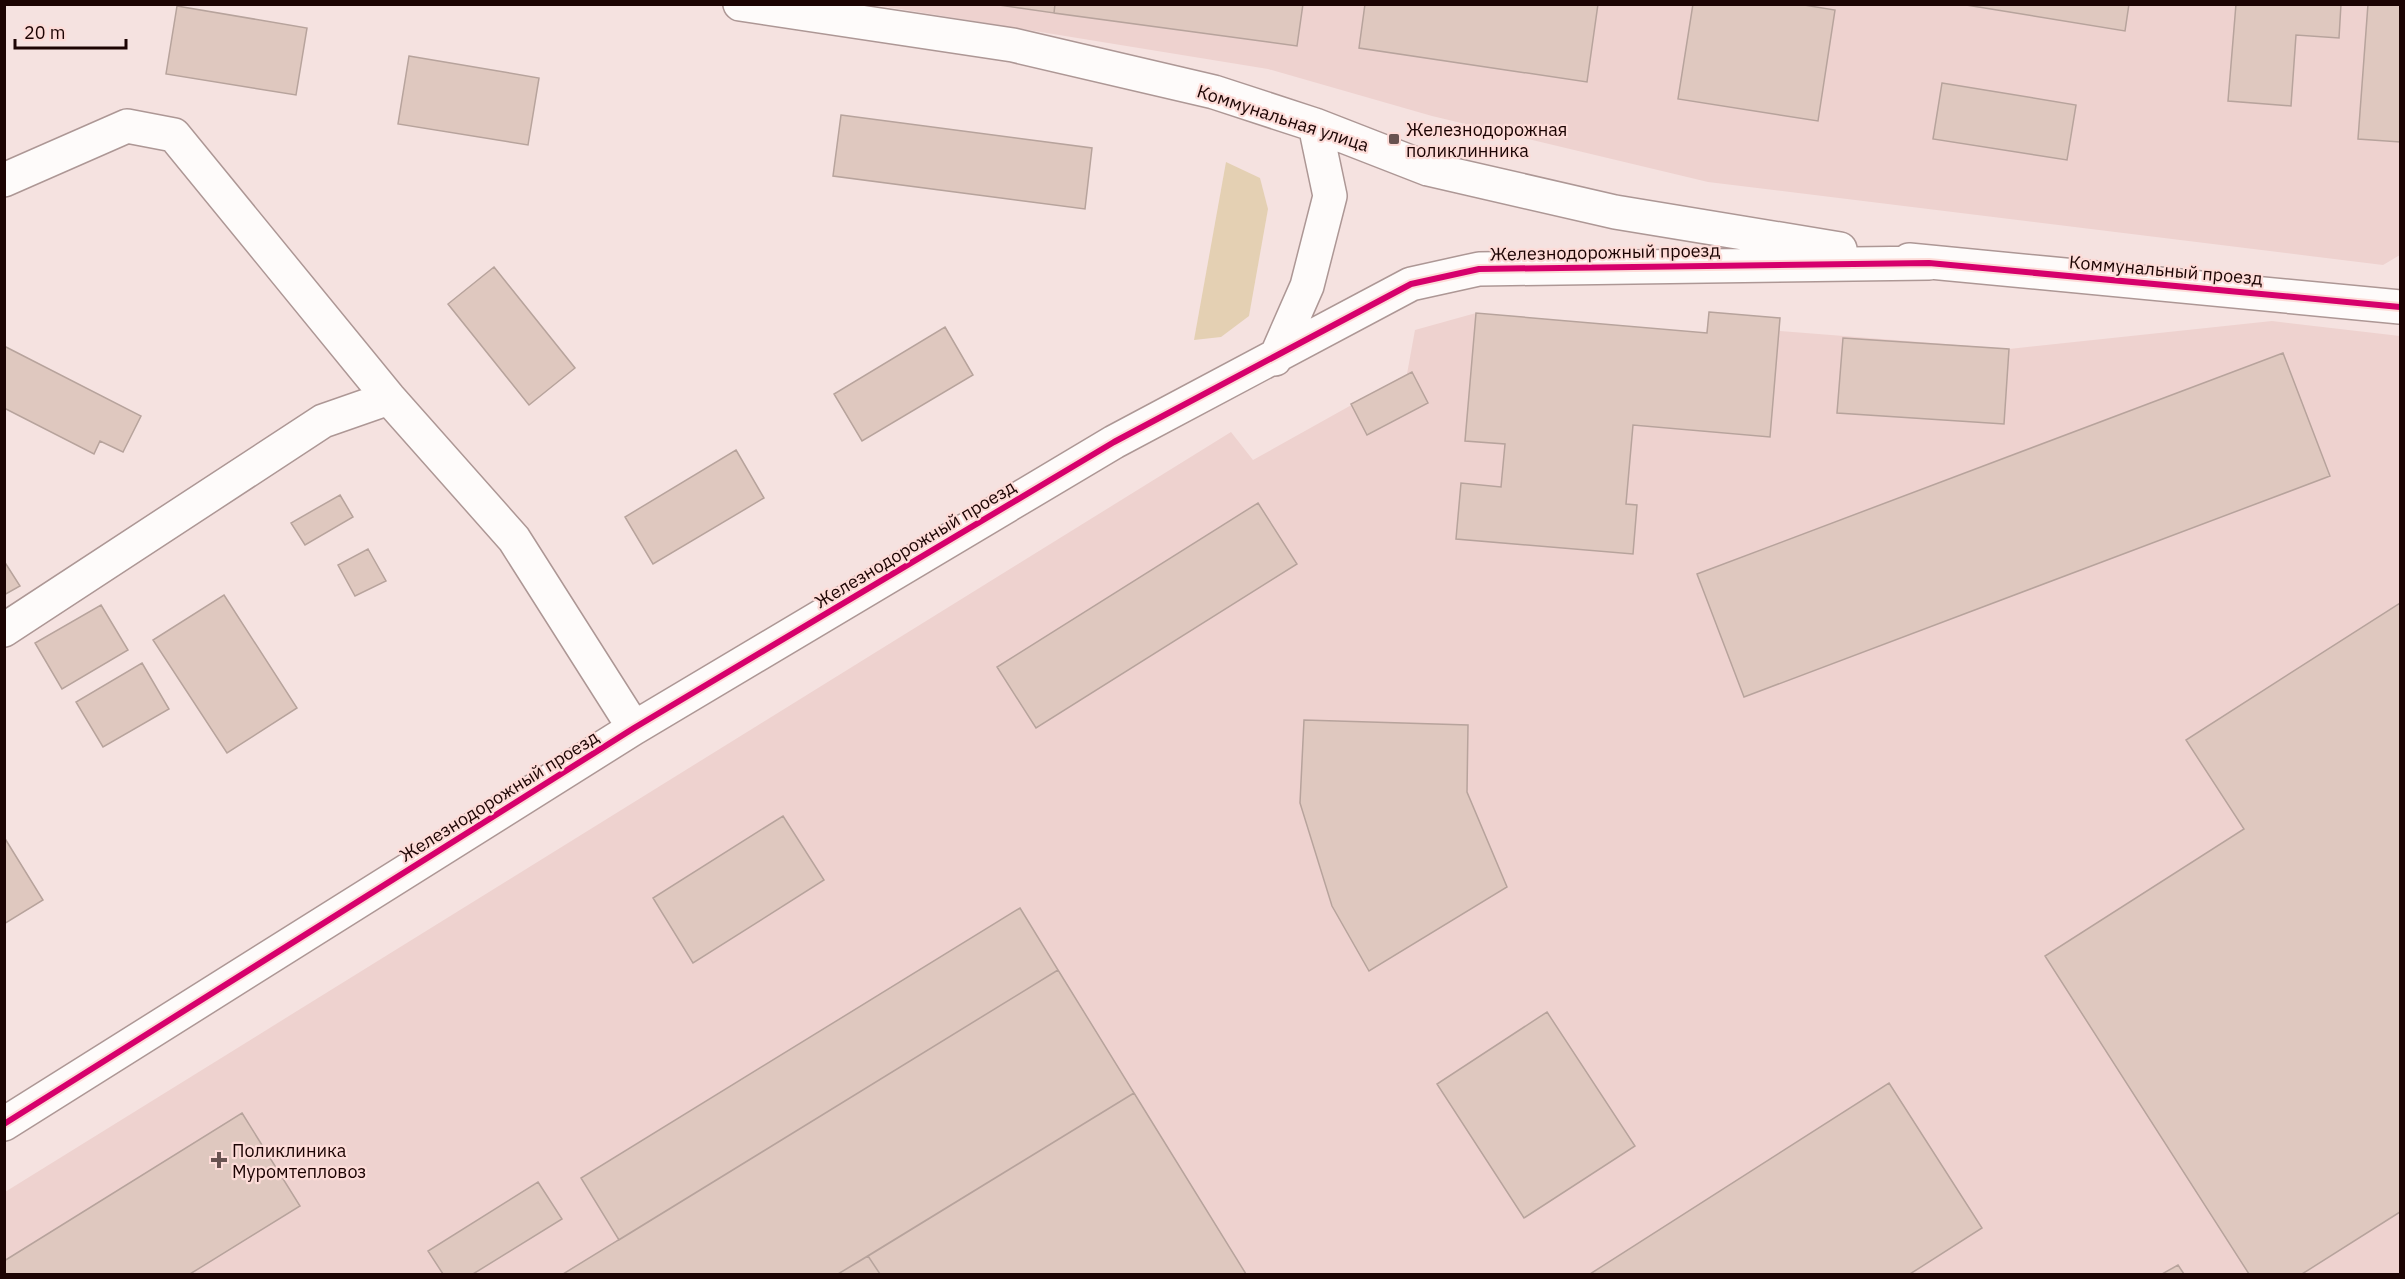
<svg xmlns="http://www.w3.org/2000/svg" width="2405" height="1279" font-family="'IBM Plex Sans',sans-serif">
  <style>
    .built { fill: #eed2cf }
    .green { fill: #e4d0b3 }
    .building { fill: #dfc8bf; stroke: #b7a39c; stroke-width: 1.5 }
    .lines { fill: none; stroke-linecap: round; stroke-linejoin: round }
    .minor-casing { stroke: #ad9795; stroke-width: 36 }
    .minor { stroke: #fefbfa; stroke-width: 33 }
    .cycleway-casing { stroke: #fddcd8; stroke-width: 10 }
    .cycleway { stroke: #d6006c; stroke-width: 6 }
    .poi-dot { fill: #685250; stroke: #fddcd8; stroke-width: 2 }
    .labels { text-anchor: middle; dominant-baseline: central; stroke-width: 4.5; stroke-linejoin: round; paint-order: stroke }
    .street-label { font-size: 18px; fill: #1c0403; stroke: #fddcd8 }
    .poi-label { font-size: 18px; fill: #1c0403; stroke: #fddcd8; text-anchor: start }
  </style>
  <rect width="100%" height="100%" fill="#f5e2e0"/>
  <path class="built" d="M875,5H2400V255L2383,265L1708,182L1432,116L1268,69Z
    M1709,312L1780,318V331L2009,349L2272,321L2400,336V1274H5V1192L1231,432L1253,460L1407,374L1415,330L1476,313L1706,333Z"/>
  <path class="green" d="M1226,162L1260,178L1268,209L1249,316L1221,337L1194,340Z"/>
  <path class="building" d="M992,4H1055L1054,13Z
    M1055,4H1303L1297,46L1054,13Z
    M1365,4H1598L1587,82L1359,48Z
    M1693,4H1798L1835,10L1818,121L1678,99Z
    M1960,4H2129L2125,31Z
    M2236,4H2341L2339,38L2296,35L2291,106L2228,101Z
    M2368,4H2400V142L2358,139Z
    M177,6L307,28L296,95L166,74Z
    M409,56L539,78L528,145L398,124Z
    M1942,83L2076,105L2067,160L1933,139Z
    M841,115L1092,148L1085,209L833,176Z
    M494,267L575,368L529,405L448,304Z
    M1709,312L1780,318L1770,437L1633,425L1626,504L1637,505L1633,554L1456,539L1461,483L1501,487L1505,444L1465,441L1476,313L1707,333Z
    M945,327L973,375L862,441L834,394Z
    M1843,338L2009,349L2004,424L1837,413Z
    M4,346L141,416L123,452L100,441L94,454L4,408Z
    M2283,353L2330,476L1744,697L1697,574Z
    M1412,372L1428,403L1367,435L1351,404Z
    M736,450L764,498L653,564L625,517Z
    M340,495L353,517L305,545L291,523Z
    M1258,503L1297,564L1036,728L997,667Z
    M368,549L386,581L355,596L338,565Z
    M4,561L20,586L4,595Z
    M224,595L297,708L227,753L153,640Z
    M2400,603V1212L2302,1274H2249L2045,956L2244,829L2186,740Z
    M101,605L128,650L62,689L35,643Z
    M142,663L169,709L103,747L76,702Z
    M1304,720L1468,725L1467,792L1507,887L1369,971L1332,906L1300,803Z
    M783,816L824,880L693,963L653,898Z
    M4,837L43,900L4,924Z
    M1020,908L1058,970L619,1240L581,1178Z
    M1058,970L1134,1093L838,1274H563Z
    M1547,1012L1635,1146L1524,1218L1437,1084Z
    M1889,1083L1982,1228L1910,1274H1590Z
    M1134,1093L1246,1274H880L868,1256Z
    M242,1113L300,1206L190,1274H4V1261Z
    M538,1182L562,1219L473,1274H443L428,1251Z
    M868,1256L880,1274H838Z
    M2178,1265L2184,1274H2162Z"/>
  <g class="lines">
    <defs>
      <path id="minor" d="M740,4L1013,45L1214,92L1315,125L1428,169L1615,212L1840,249
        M4,180L127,126L174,135L389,398L514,539L634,728
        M1909,260L2400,307
        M1275,359L1307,286L1330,196L1315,125
        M4,630L323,421L389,398
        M4,1124L634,728L1114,442L1411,284L1479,269L1929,263"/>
    </defs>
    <use href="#minor" class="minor-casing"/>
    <use href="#minor" class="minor"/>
    <defs>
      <path id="cycleway" d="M4,1124L634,728L1114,442L1411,284L1479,269L1929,263L2400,307"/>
    </defs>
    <use href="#cycleway" class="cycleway-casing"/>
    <use href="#cycleway" class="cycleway"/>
  </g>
  <g class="poi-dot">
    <rect x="1388" y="133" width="12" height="12" rx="3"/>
    <path d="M216 1151h6v6h6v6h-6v6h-6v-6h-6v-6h6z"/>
  </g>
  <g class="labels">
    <g class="street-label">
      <text transform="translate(1283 118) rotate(18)">Коммунальная улица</text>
      <text transform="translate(1605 252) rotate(-1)">Железнодорожный проезд</text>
      <text transform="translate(2166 270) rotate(5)">Коммунальный проезд</text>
      <text transform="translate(915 544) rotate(-31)">Железнодорожный проезд</text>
      <text transform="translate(499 796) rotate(-32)">Железнодорожный проезд</text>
    </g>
    <g class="poi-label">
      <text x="1406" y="129">Железнодорожная<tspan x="1406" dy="21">поликлинника</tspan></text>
      <text x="232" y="1150">Поликлиника<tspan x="232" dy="21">Муромтепловоз</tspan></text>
    </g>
  </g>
  <rect width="2405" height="1279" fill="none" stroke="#1c0403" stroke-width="12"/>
  <path d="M15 39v9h111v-9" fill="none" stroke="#1c0403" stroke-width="3"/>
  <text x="24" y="39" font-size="18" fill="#1c0403" stroke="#fddcd8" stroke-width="4.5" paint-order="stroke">20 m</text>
</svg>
